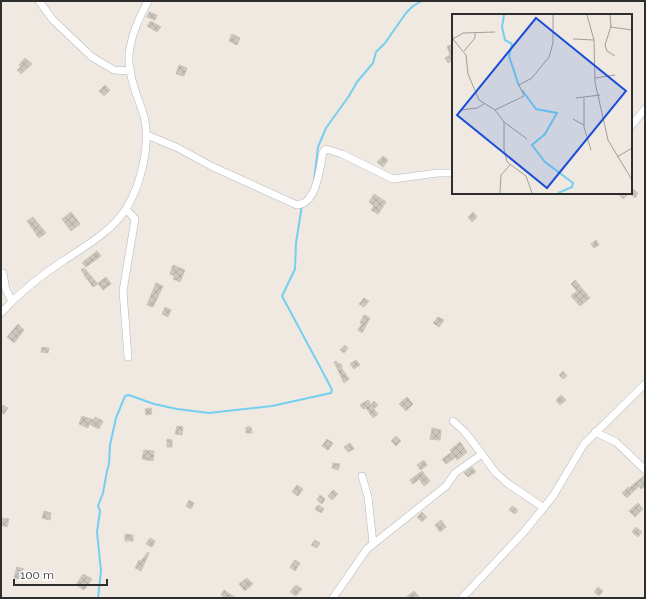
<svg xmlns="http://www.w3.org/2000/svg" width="646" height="599" font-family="Raleway,sans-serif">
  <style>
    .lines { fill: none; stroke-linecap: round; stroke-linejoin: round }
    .stream { stroke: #75cff0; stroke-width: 2 }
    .building { fill: url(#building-cross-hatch); stroke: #cbc5ba }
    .minor-casing { stroke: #b4b7c1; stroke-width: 8 }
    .minor { stroke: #fff; stroke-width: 7 }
    .inset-river { fill: none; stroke: #75cff0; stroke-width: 2 }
    .inset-road { fill: none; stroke: #a29e99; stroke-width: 1 }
    .view { fill: #1d4ed8; fill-opacity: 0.15; stroke: #1d4ed8; stroke-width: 2 }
    .inset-edge { fill: none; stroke: #2e2e2e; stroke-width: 2 }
  </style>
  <defs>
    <pattern id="building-cross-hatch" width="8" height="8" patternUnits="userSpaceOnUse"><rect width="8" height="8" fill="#cbc7bf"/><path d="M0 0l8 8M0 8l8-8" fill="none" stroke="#afaba4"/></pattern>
  </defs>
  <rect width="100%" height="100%" fill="#efe9e1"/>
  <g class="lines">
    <path class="stream" d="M314,181L318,147L326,128L349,96L357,82L373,63L376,52L385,43L406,13L413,6L422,1
      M98,598L101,571L97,532L100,511L98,506L103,493L107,471L109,464L110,445L116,418L125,396L129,395L154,404L177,409L209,413L272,406L331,393L332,390L327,380L282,296L295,269L296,243L302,205"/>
  </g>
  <path class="building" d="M149,12L157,15L155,20L147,17Z
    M151,21L161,27L157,32L147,26Z
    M232,34L240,38L237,45L229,41Z
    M452,45L453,60L448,63L445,58L450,55L447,46Z
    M25,58L32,64L21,74L17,70L21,67L19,65Z
    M179,65L187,68L184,76L176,74Z
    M105,85L110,90L104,96L99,91Z
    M383,156L388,160L383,167L377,162Z
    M633,189L638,193L635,198L630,194Z
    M618,193H630L623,199Z
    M374,194L386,202L378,214L371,210L374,206L369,202Z
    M71,212L80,224L71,231L62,219Z
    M473,212L477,217L472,222L468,217Z
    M33,217L46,233L39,238L27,221Z
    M596,240L599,245L594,248L591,244Z
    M97,251L101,256L86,267L82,263Z
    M173,265L185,270L180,282L173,279L175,276L170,274Z
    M84,268L98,284L93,287L84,275H85L81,270Z
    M106,277L111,284L103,290L98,283Z
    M575,280L590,298L580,306L571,296L577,291L571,284Z
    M156,283L163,286L153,307L147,305Z
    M364,298L369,301L364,307L359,304Z
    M165,307L171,310L168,317L162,314Z
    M364,315L370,318L362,333L358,330L362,324L360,323Z
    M438,317L444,320L439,327L433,323Z
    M18,324L24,330L14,343L7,337Z
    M345,345L348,348L344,353L340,350Z
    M42,347L49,348L48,353L41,352Z
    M356,360L360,365L354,369L350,364Z
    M336,361L339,364H341L342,369L349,379L344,383L334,362Z
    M563,371L567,376L563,379L559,375Z
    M561,395L566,400L560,405L556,400Z
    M407,397L413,404L406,411L399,404Z
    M368,400L371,405L374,401L378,405L374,409L378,414L373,418L366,408L363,409L360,405Z
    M3,405L8,408L4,414L1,412V408Z
    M151,408L152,414L146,415L145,409Z
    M82,416L94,420L95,417L103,421L99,429L89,424L88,428L79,424Z
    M177,426L183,427L182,435L175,434Z
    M246,427H251L252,433H246Z
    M432,428L441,430L440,440L430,439Z
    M396,436L401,441L396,446L391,441Z
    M167,439L172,440V447H167Z
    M327,439L333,443L328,450L322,446Z
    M460,442L467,452L457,460L456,457L446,464L442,459L452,452L450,450Z
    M350,443L354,449L348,452L344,447Z
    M144,450L154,451L153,461L142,459Z
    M424,460L427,465L421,470L417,465Z
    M333,463L340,464L338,470L332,468Z
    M472,467L476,472L468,477L464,473Z
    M422,471L430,481L424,486L419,479L413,484L410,480Z
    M645,475V486L641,489L639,486L627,498L622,493L628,487L629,488Z
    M297,485L303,489L298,496L292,492Z
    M333,490L338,494L332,500L328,496Z
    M320,495L325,499L322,504L317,500Z
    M189,500L194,503L191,509L186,506Z
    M638,503L643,509L635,517L629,511Z
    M318,505L324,509L321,513L315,509Z
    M512,506L518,510L515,514L509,510Z
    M44,511L51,513L50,520L42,518Z
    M422,512L427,517L422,522L417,517Z
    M3,518L9,519L7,527L1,525Z
    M441,520L446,527L440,532L435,525Z
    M636,527L642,532L638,537L632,532Z
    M125,534L133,535V541H125Z
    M150,538L155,541L152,547L146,544Z
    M315,540L320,543L317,548L311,545Z
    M148,552L149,553L141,571L135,568L139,560L141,561Z
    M295,560L300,563L295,571L290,567Z
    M17,567L24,569L21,579L14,578Z
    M83,574L92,579L84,590L76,585Z
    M247,578L253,584L245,591L239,584Z
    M296,585L302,589L296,596L290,592Z
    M598,587L603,591L599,596L594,592Z
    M224,590L236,598H225L221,595Z
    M414,591L420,598H405Z"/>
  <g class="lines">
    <defs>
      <path id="minor" d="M39,1L53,20L92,57L114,70L131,71
        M631,126L645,109
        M147,135L178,148L213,167L297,205C317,204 320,167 323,152L326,149L342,154L393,179L438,173H453
        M126,209L135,219L123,291L128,357
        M3,273L6,290L12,301
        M1,313C19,293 40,276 63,261C85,246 111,232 126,209C141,185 152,141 143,113C137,95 128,75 129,55C131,35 139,18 148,1
        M453,421L465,432L482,454L495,472L507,483L544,508
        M595,432L616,442L645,470
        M362,476L368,497L373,543
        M333,598L367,549L446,486L455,473L482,454
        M462,598L523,533L553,496L584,444L645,384"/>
    </defs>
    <use href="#minor" class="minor-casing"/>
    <use href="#minor" class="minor"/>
  </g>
  <g transform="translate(452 14)">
    <rect width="180" height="180" fill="#efe9e1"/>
    <path class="inset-river" d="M52,1L50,13L53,26L60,30L57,42L67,72M70,76L84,95L105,99L93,120L80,131L93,148L121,169L120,173L106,179"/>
    <path class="inset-road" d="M135,1L142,26L143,68L156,126L180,166M158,1L159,13L180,16M159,12L153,31L155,37L163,42M0,16L1,25L11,19L43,18M0,24L14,41L16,60L27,86L43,96L52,108V135L55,148L74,162L80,179M121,25L142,26M12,37L23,24V18M143,64L163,61M124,84L148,81M132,84V113L139,136M9,96L25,94L32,90M43,96L72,82L67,71L80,64L97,43L101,29V1M121,105L132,111M52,108L75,125M165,143L180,134M48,179L49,161L58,151"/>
    <path class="view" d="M84,4L174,77L95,174L5,101Z"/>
    <rect width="180" height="180" class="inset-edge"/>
  </g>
  <rect width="646" height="599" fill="none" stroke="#2e2e2e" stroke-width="4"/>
  <path d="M14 579v6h93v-6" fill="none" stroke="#2e2e2e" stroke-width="2"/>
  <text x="20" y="579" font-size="12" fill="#2e2e2e" stroke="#ffffff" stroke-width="3" paint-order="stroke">100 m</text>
</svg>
